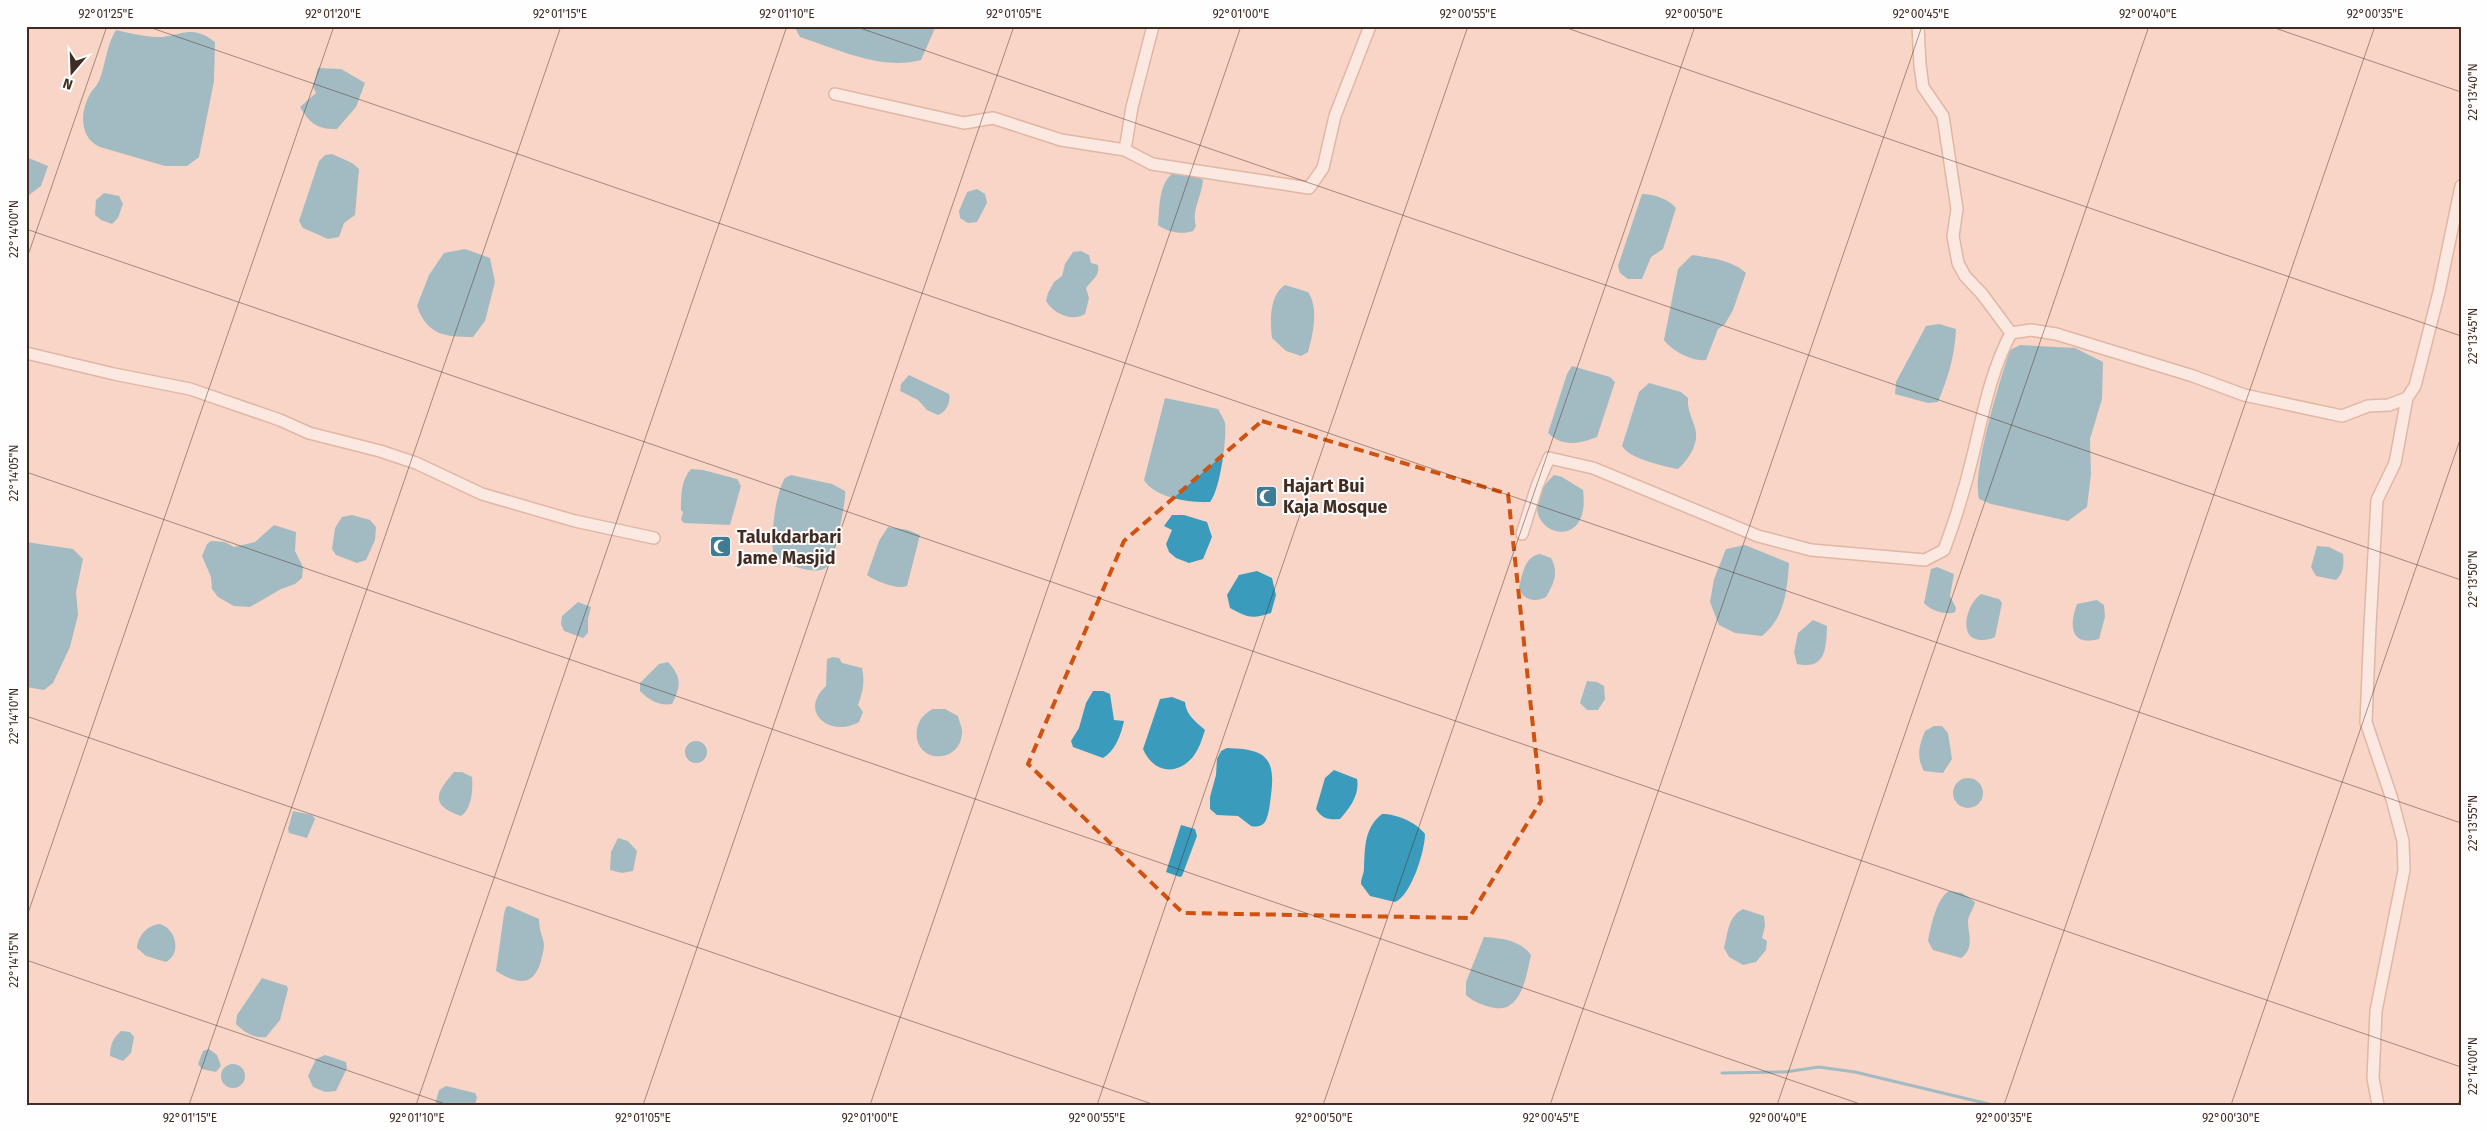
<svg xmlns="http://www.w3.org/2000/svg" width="2487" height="1131" font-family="'Fira Sans',sans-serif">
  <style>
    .water { fill: #3b9bbd }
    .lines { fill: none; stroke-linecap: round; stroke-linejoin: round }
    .stream { stroke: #3b9bbd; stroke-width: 3 }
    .minor-casing { stroke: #c69179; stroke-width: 14 }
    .minor { stroke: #fff; stroke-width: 11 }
    .marked { fill: none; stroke: #cf520f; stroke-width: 4; stroke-dasharray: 10 6; stroke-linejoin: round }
    .ticks { fill: none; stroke: #422c22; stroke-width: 1; stroke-opacity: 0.45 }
    .labels { text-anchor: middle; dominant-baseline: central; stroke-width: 4; stroke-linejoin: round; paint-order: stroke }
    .poi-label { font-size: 18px; font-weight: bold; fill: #422c22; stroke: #fefefe; text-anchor: start }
    .neatline { fill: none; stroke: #422c22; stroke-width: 2 }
    .ticks-label { font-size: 12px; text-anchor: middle; fill: #422c22 }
  </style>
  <rect width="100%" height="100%" fill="#f8d5c6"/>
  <path class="water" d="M794,26H936L921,60C882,71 837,49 800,37Z
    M116,30C128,33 142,36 155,37C179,38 190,22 215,42L214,81L199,157L187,166H165L100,147C79,138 80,112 90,94C92,90 97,86 99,81C106,64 106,46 116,30Z
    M318,68L341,69L365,83L356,107L337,129C318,130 309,123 300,107L316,93L313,87Z
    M332,154L352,163L359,169L355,215L344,223L339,237L328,239L303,228L299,221L319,161L325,155Z
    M26,157L48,166L41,186L29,195L26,194Z
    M1174,172L1192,173L1203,180C1202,196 1191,211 1196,226L1193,231C1182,235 1167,232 1158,225C1160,206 1158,184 1174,172Z
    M977,189L985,194L987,203L977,222L968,223L960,218L959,211L967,192Z
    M104,193L119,196L123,204L118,218L112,224L101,220L95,215L96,200Z
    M1642,194C1654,194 1668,199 1676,208L1663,249L1651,257L1642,279H1628L1620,273L1618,266Z
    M465,249L490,258L495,282L485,321L473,337C445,337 427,335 417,306L429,275L444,253Z
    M1081,251L1089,255L1091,263L1098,265C1100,276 1092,280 1086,288L1089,298L1085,314C1072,322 1054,314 1046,301L1048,293L1054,282L1062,276L1065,264L1073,252Z
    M1692,255C1711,258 1732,260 1746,273L1733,310L1725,324L1718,329L1706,360C1693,362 1672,351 1664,340L1678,269Z
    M1285,285L1308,292C1319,308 1313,334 1308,352L1301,356L1286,351L1272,338C1270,322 1269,295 1285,285Z
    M1939,324L1956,329C1955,355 1948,378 1938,402L1928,403L1895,394L1896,382L1926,326Z
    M2020,345L2075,348L2103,362L2102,399L2090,439L2091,474L2087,507L2068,521L1991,504L1979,499C1972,471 2000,380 2010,350Z
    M1572,366L1610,377L1615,382L1597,437C1580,444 1562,447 1548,433L1567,374Z
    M909,375L949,394C951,403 946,412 938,415L927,410L918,400L900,391L901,384Z
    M1649,383L1681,392L1688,398C1687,410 1692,417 1695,428C1700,443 1688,460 1678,469C1663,466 1630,459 1622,446L1639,392Z
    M1165,398L1218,409C1220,413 1224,419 1225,423C1227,438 1220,491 1210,502C1190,503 1155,498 1144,480Z
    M691,469L703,470L737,479L741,486L730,525L684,523L681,520L683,512L681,510C681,495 681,480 691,469Z
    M791,475L832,484L845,491C847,500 833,562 827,567C815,577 780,563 773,553C771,534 775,494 785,478Z
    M1554,475L1562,477L1583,490C1593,565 1500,526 1554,475Z
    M352,515L370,520L376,527L375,540L366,560L357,563L336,555L332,549L335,528L342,517Z
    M1172,515H1184L1207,522L1212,537L1203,559L1189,563L1176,558L1169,552L1166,544L1172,530L1164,526Z
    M274,525L296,532L295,551L303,567L302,578L295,584L281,589L250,607L234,606L218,597L212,589L211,577L202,556L207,544L211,541L225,542L234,547L255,542Z
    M888,527L908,530L920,535L907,586C897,590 875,581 867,575L879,541Z
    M26,542L73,549L83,559L76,592L78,615L70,647L53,683L44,690L26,687Z
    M1745,545L1789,563C1787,591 1785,617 1762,636L1735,633L1719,625L1710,602L1714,579L1726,549Z
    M2317,546L2329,547L2343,554C2344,564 2344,573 2336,580L2316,576L2311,567Z
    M1540,554L1551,558C1559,572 1554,584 1546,597C1535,603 1522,600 1519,587C1523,573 1524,557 1540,554Z
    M1937,567L1954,574L1950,596L1956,608L1955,612C1946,616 1930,610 1924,603L1931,569Z
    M1257,571L1272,578L1276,595L1271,613C1252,619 1248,618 1230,608L1227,595L1239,575Z
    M1981,594L1999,599L2002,603L1995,637C1991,639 1988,639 1984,640C1956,642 1966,604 1981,594Z
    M2097,600L2104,605L2105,617L2099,639C2070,647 2069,625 2077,604Z
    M578,602L591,607L588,619V633L583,638L564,631L561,624L562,616Z
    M1813,620L1827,626C1826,649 1826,670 1797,664L1794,652L1798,633Z
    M833,657L839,658L842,663L862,668C865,683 863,691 858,705L863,712L859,722C832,738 797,713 826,686L827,659Z
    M668,662C682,677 681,686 672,704C659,706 649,700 640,691V683L659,664Z
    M1587,681L1597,682L1604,686L1605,699L1598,710H1587L1580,703Z
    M1093,691H1103L1110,694L1114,720L1124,721C1121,735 1115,751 1103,758L1073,747L1071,741L1079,728L1086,703Z
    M1172,697L1185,702C1186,715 1195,721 1205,730C1202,739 1199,750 1192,758C1175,777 1152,771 1143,749L1160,699Z
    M933,709H945L958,716C959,721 963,729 962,734C959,766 912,763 917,729C919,719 925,713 933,709Z
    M1934,726H1942L1948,733L1952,759L1943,773L1924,771C1916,756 1919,746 1925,731Z
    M685 752a11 11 0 1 1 22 0a11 11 0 1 1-22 0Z
    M1227,748C1265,749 1276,757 1271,795C1270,803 1269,815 1265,822C1261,827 1256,827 1251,826L1238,816L1217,815L1210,809V797L1216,775L1217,759L1221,751Z
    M1334,770L1357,779C1360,794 1350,808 1340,819C1329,820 1322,819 1316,809L1325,778Z
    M454,772H462L472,777C473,789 472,809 461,816C430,805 435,794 454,772Z
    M1953 793a15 15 0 1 1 30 0a15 15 0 1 1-30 0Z
    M293,811L312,815L315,819L307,838L289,833L288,829Z
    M1382,814C1397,814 1416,822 1425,834C1425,851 1411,896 1395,902L1370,896L1361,884C1361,878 1364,874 1364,868C1365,848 1364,828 1382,814Z
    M1181,825L1195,829L1197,836L1182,876L1180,877L1166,872Z
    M618,838L628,841L637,851L633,871L622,873L610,870L611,852Z
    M1949,891L1962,893L1975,902C1974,908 1968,916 1968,921C1968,934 1975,948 1961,958L1933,950L1928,941C1931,926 1936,899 1949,891Z
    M509,906L539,919C539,931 543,936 544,945C544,950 542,956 541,961C533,988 517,984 496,971L504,914L506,907Z
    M1743,909L1764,916L1765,926L1762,938L1767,941L1766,950L1756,962L1743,965L1729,957L1724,948C1728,933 1728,916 1743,909Z
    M160,924C176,929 182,953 166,962L146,956L137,948C138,936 147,925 160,924Z
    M1484,937C1501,938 1520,940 1531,955C1526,977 1521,1016 1490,1007C1480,1004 1474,1002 1466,995V982Z
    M262,978L287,986L288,989L280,1020L266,1037C255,1039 244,1032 236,1024L237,1015Z
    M121,1031L130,1032L134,1037L131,1053L123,1061L110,1056C110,1045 113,1038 121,1031Z
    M209,1049L217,1055L221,1066L216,1072L202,1069L198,1064L203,1051Z
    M325,1055L346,1062L347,1068L336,1091L325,1092L313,1087L308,1076L316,1059Z
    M221 1076a12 12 0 1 1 24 0a12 12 0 1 1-24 0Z
    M446,1086L475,1093L477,1097L475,1105H435L439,1090Z"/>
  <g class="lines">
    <path class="stream" d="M1722,1073L1785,1072L1819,1067L1855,1072L1993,1105"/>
    <defs>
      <path id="minor" d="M1918,26L1920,65L1923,87L1943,116L1957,209L1953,236L1958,263L1965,276L1982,294L2011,333L2031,330L2056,334L2193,376L2244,395L2342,416L2368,406L2389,405L2407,398L2415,386L2439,292L2461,186
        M835,94L964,123L993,118L1061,140L1125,150L1152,164L1309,188L1323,168L1335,116L1370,26
        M1125,150L1132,107L1153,26
        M26,353L114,374L190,389L280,420L309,433L380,451L416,463L482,494L575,521L654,538
        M1522,534L1537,486L1549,458L1593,468L1758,536L1811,550L1925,560L1944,550C1956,518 1966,485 1974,451C1984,409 1991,371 2011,333
        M2378,1105L2373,1078L2376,1011L2404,870L2403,841L2392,799L2366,722L2370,626L2377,500L2395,463L2407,398"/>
    </defs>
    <use href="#minor" class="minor-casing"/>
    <use href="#minor" class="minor"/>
  </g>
  <path d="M0 0H2487V1131H0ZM1262,421L1508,494L1541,801L1469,918L1183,913L1028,764L1124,541Z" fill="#f8d5c6" fill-opacity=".55" fill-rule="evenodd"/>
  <path class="marked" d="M1262,421L1508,494L1541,801L1469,918L1183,913L1028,764L1124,541Z"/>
  <path class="ticks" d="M146,26L2461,823M854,26L2461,580M1561,26L2461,336M2269,26L2461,92M26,229L2461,1067M26,261L107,26M26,472L1863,1105M26,716L1155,1105M26,919L334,26M26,960L448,1105M189,1105L561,26M416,1105L787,26M643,1105L1014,26M870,1105L1241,26M1097,1105L1468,26M1323,1105L1695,26M1550,1105L1922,26M1777,1105L2149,26M2004,1105L2375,26M2231,1105L2461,437M2458,1105L2461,1096"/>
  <defs>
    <symbol id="mosque-square" viewBox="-11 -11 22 22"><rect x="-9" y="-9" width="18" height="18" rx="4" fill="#3f7c93" stroke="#fefefe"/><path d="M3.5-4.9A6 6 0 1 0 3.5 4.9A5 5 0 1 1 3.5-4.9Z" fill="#fff"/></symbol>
  </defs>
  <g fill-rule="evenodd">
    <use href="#mosque-square" x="1254" y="484" width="25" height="25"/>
    <use href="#mosque-square" x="708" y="534" width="25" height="25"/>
  </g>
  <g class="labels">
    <g class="poi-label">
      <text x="1283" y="486">Hajart Bui<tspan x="1283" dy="21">Kaja Mosque</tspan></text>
      <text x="737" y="537">Talukdarbari<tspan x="737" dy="21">Jame Masjid</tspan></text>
    </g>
  </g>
  <rect width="2487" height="1131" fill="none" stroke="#fefefe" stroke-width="55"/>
  <g transform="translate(72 72) rotate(199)" stroke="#fefefe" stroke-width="4" paint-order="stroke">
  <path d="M0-4L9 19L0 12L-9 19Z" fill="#422c22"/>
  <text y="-8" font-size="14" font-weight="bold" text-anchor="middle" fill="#422c22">N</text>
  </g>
  <rect x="28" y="28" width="2432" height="1076" class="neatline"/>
  <g class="ticks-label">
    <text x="106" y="18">92°01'25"E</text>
    <text x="333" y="18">92°01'20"E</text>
    <text x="560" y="18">92°01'15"E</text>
    <text x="787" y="18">92°01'10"E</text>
    <text x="1014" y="18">92°01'05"E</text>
    <text x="1241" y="18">92°01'00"E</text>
    <text x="1468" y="18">92°00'55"E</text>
    <text x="1694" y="18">92°00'50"E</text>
    <text x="1921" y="18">92°00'45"E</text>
    <text x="2148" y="18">92°00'40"E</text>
    <text x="2375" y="18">92°00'35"E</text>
    <text transform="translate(2473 92) rotate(-90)" y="4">22°13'40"N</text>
    <text transform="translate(14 229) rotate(-90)" y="4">22°14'00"N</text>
    <text transform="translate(2473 336) rotate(-90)" y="4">22°13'45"N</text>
    <text transform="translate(14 473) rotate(-90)" y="4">22°14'05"N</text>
    <text transform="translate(2473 579) rotate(-90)" y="4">22°13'50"N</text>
    <text transform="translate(14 716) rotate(-90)" y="4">22°14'10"N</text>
    <text transform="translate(2473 823) rotate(-90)" y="4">22°13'55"N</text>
    <text transform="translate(14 960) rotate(-90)" y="4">22°14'15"N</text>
    <text transform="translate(2473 1066) rotate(-90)" y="4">22°14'00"N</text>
    <text x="190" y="1122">92°01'15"E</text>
    <text x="417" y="1122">92°01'10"E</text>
    <text x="643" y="1122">92°01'05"E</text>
    <text x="870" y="1122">92°01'00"E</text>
    <text x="1097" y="1122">92°00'55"E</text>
    <text x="1324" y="1122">92°00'50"E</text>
    <text x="1551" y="1122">92°00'45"E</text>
    <text x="1778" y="1122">92°00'40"E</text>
    <text x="2004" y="1122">92°00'35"E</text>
    <text x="2231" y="1122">92°00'30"E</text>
  </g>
</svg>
